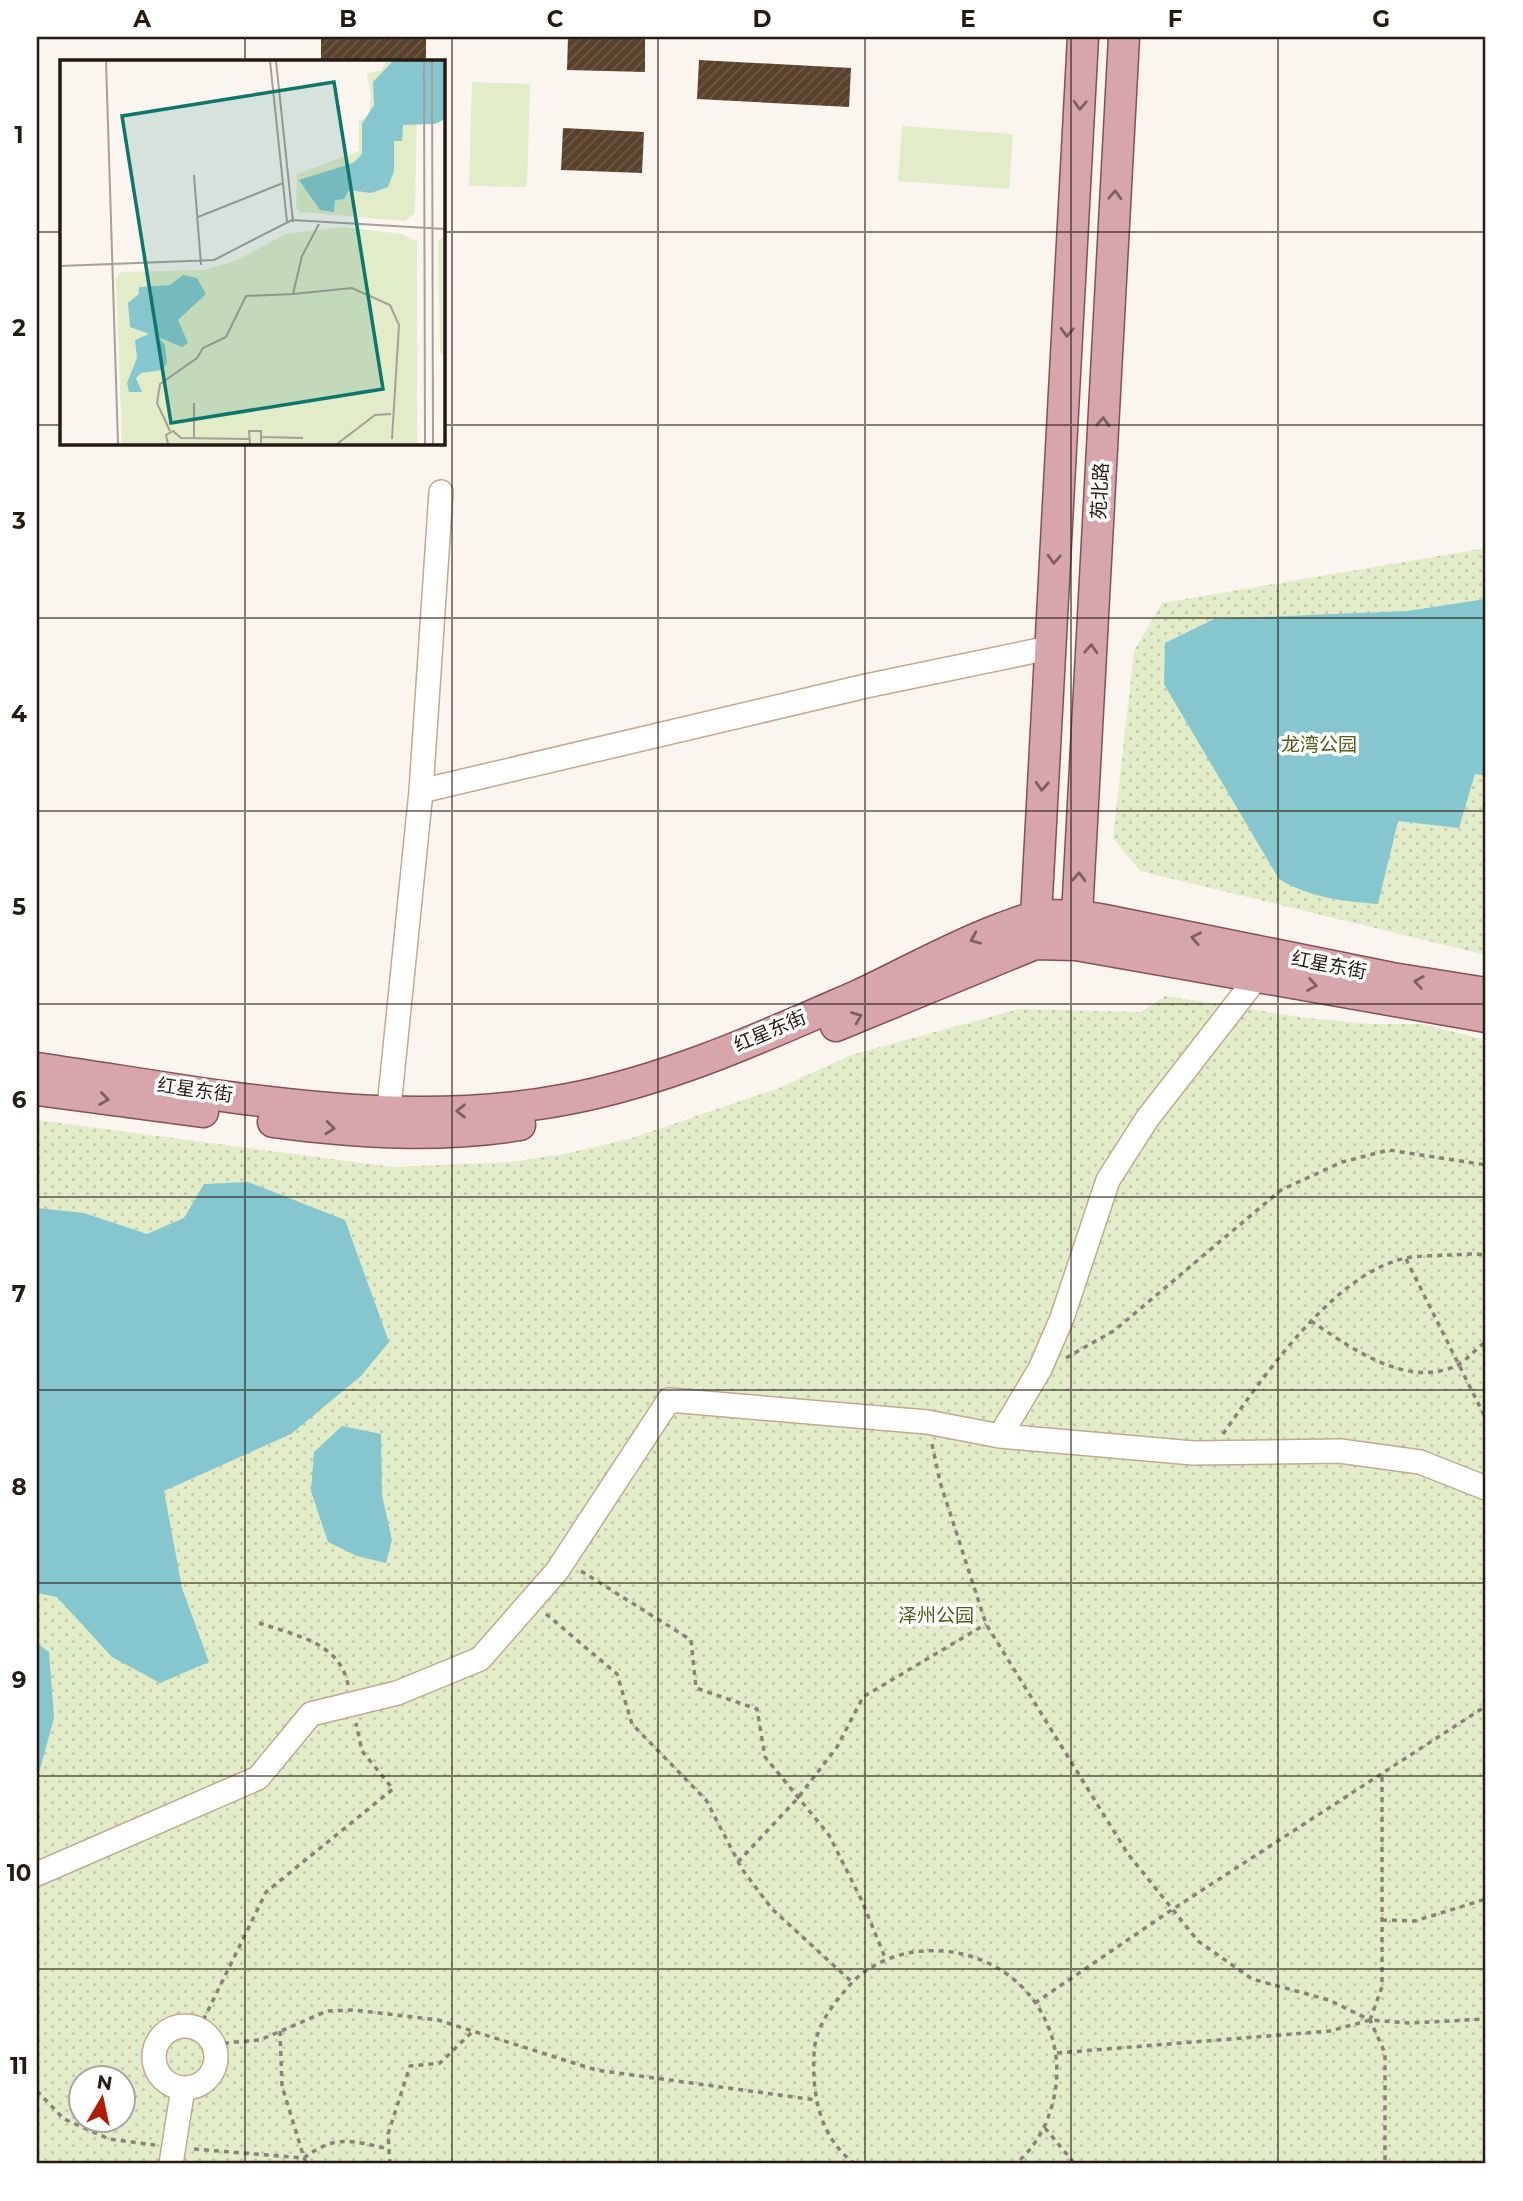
<svg xmlns="http://www.w3.org/2000/svg" width="1523" height="2201" font-family="Montserrat,'Noto Sans SC',sans-serif">
  <style>
    .park { fill: url(#park-dots); fill-rule: evenodd }
    .garden { fill: #e2ecc8 }
    .water { fill: #86c6ce }
    .building { fill: url(#building-hatch) }
    .lines { fill: none; stroke-linecap: round; stroke-linejoin: round }
    .minor-casing { stroke: #c5a88f; stroke-width: 26 }
    .major-casing { stroke: #884f52; stroke-width: 33 }
    .path { stroke: #8a817a; stroke-width: 3.5; stroke-dasharray: 5 5; stroke-linecap: butt }
    .minor { stroke: #fff; stroke-width: 23 }
    .major { stroke: #d7a6ac; stroke-width: 30 }
    .oneway { stroke: #7e605f }
    .grid { fill: none; stroke: #261b12; stroke-width: 2; stroke-opacity: 0.55 }
    .labels { text-anchor: middle; dominant-baseline: central; stroke-width: 7; stroke-linejoin: round; paint-order: stroke }
    .street-label { font-size: 19px; fill: #261b12; stroke: #fff }
    .park-label { font-size: 19px; fill: #515e16; stroke: #fff }
    .inset-road { fill: none; stroke: #a69e97; stroke-width: 2 }
    .view { fill: #0f766e; fill-opacity: 0.15; stroke: #0f766e; stroke-width: 3.5 }
    .inset-edge { fill: none; stroke: #261b12; stroke-width: 3.5 }
    .neatline { fill: none; stroke: #261b12; stroke-width: 2.5 }
    .grid-label { font-size: 23px; text-anchor: middle; font-weight: bold; fill: #261b12 }
  </style>
  <defs>
    <pattern id="park-dots" width="8" height="8" patternUnits="userSpaceOnUse" patternTransform="scale(1.75)"><rect width="8" height="8" fill="#e2ecc8"/><path d="M2 2h.1M6 6h.1" fill="none" stroke="#c2caab" stroke-width="1.8" stroke-linecap="round"/></pattern>
    <pattern id="building-hatch" width="6" height="6" patternUnits="userSpaceOnUse" patternTransform="scale(1.75)"><rect width="6" height="6" fill="#5a412b"/><path d="M-1 1l2-2M0 6l6-6M5 7l2-2" fill="none" stroke="#6e5947"/></pattern>
  </defs>
  <rect width="100%" height="100%" fill="#fbf5f0"/>
  <path class="park" d="M1486,548V955L1140,871L1113,838L1134,651L1162,603Z
    M1165,996L1307,1018L1370,1024H1423L1486,1040V2164H37V1120L393,1167L510,1162L564,1154L629,1139L779,1088L851,1055L1019,1009L1141,1012ZM80,2078H122V2120H80Z"/>
  <path class="garden" d="M472,82L530,84L527,187L469,186Z
    M902,126L1013,134L1009,189L898,181Z"/>
  <path class="water" d="M1486,599V776L1475,774L1459,828L1398,821L1378,904C1342,901 1311,898 1279,879L1164,684L1165,643L1214,619L1407,611Z
    M248,1182L345,1220L389,1342L361,1376L291,1434L164,1491L182,1588L209,1662L160,1683L112,1657L57,1597L37,1593V1208L84,1213L147,1234L184,1218L204,1184Z
    M342,1426L381,1434L382,1495L392,1540L386,1563L357,1556L328,1542L311,1491L314,1452Z
    M37,1643L49,1652L54,1718L37,1780Z"/>
  <path class="building" d="M321,37H426V61H321Z
    M568,37H645V72L567,70Z
    M699,60L851,68L849,107L697,99Z
    M563,128L644,132L642,173L561,170Z"/>
  <g class="lines">
    <defs>
      <path id="minor" d="M421,791L866,686L1049,648
        M387,1127L421,791L441,492
        M1000,1436L1193,1453L1340,1451L1420,1462L1486,1488
        M37,1874L258,1778L311,1714L397,1693L480,1659L557,1571L669,1400L927,1422L1000,1436L1040,1369L1062,1318L1108,1180L1147,1119L1258,976
        M154 2057a31 31 0 1 1 62 0a31 31 0 1 1-62 0Z
        M171,2164L183,2088"/>
      <path id="major" d="M1076,934L1124,37
        M1035,935L1083,37
        M836,1026L1035,944L1076,945L1486,1017
        M37,1068C211,1093 393,1133 568,1099C669,1080 767,1035 861,994C908,972 953,946 1002,928C1014,924 1027,918 1039,916C1062,914 1083,916 1105,920L1392,978L1486,993
        M37,1090L203,1112
        M273,1122C355,1133 438,1138 520,1125"/>
    </defs>
    <use href="#minor" class="minor-casing"/>
    <use href="#major" class="major-casing"/>
    <path class="path" d="M1406,1259L1486,1419
      M1311,1321C1351,1348 1411,1392 1461,1363C1470,1357 1476,1348 1486,1342
      M1066,1358L1115,1330L1281,1190L1342,1162L1389,1150L1486,1165
      M1223,1434C1262,1378 1329,1282 1395,1261C1412,1255 1432,1256 1449,1255C1461,1255 1474,1253 1486,1255
      M932,1444L940,1482L986,1624L1128,1854L1198,1941L1252,1979L1329,2000L1370,2020L1385,2053V2164
      M581,1571L691,1640L696,1688L757,1709L765,1757L829,1835L862,1901L886,1960
      M546,1614L617,1674L632,1724L706,1800L742,1869L772,1909L852,1982
      M259,1623C294,1635 340,1642 348,1685
      M738,1862L797,1799L837,1747L863,1697L986,1624
      M1382,1920L1415,1921L1486,1899
      M1035,2003L1173,1909L1486,1706
      M1370,2020L1382,1987V1776
      M199,2029L266,1892L393,1789L362,1751L356,1723
      M280,2031L282,2086L304,2158C335,2134 353,2141 389,2149
      M214,2044L260,2040L327,2011L354,2010L438,2020L596,2070L816,2100
      M1057,2053L1330,2031L1370,2020L1409,2023L1486,2019
      M37,2091L64,2119L109,2139L155,2145
      M1045,2128L1075,2164
      M194,2149L304,2158L307,2164
      M390,2164L388,2134L410,2066L440,2063L472,2032
      M855,2164C820,2138 812,2096 814,2055C814,2029 832,2005 849,1986C865,1967 890,1956 913,1952C1007,1939 1080,2022 1050,2112C1044,2131 1031,2152 1015,2164"/>
    <use href="#minor" class="minor"/>
    <use href="#major" class="major"/>
  </g>
  <defs><path id="oneway-chevron" d="M-2-3.5L2.5 0L-2 3.5" fill="none" stroke-width="1.6" stroke-linecap="round" stroke-linejoin="round" transform="scale(1.75)"/></defs>
  <g class="oneway">
    <use href="#oneway-chevron" transform="translate(1080 105) rotate(93)"/>
    <use href="#oneway-chevron" transform="translate(1115 195) rotate(-87)"/>
    <use href="#oneway-chevron" transform="translate(1067 332) rotate(93)"/>
    <use href="#oneway-chevron" transform="translate(1103 422) rotate(-87)"/>
    <use href="#oneway-chevron" transform="translate(1054 559) rotate(93)"/>
    <use href="#oneway-chevron" transform="translate(1091 649) rotate(-87)"/>
    <use href="#oneway-chevron" transform="translate(1042 786) rotate(93)"/>
    <use href="#oneway-chevron" transform="translate(1079 877) rotate(-87)"/>
    <use href="#oneway-chevron" transform="translate(1196 938) rotate(-169)"/>
    <use href="#oneway-chevron" transform="translate(975 939) rotate(157)"/>
    <use href="#oneway-chevron" transform="translate(1419 982) rotate(-171)"/>
    <use href="#oneway-chevron" transform="translate(1312 985) rotate(10)"/>
    <use href="#oneway-chevron" transform="translate(857 1017) rotate(-22)"/>
    <use href="#oneway-chevron" transform="translate(104 1099) rotate(8)"/>
    <use href="#oneway-chevron" transform="translate(461 1111) rotate(179)"/>
    <use href="#oneway-chevron" transform="translate(330 1128) rotate(6)"/>
  </g>
  <path class="grid" d="M245,37V61M452,37V2164M658,37V2164M865,37V2164M1071,37V2164M1278,37V2164M37,232H61M443,232H1486M37,425H61M443,425H1486M245,443V2164M37,618H1486M37,811H1486M37,1004H1486M37,1197H1486M37,1390H1486M37,1583H1486M37,1776H1486M37,1969H1486"/>
  <g class="labels">
    <g class="street-label">
      <text transform="translate(1100 491) rotate(-87)">苑北路</text>
      <text transform="translate(1329 965) rotate(11)">红星东街</text>
      <text transform="translate(770 1031) rotate(-23)">红星东街</text>
      <text transform="translate(195 1090) rotate(8)">红星东街</text>
    </g>
    <g class="park-label">
      <text x="1319" y="744">龙湾公园</text>
      <text x="936" y="1615">泽州公园</text>
    </g>
  </g>
  <g transform="translate(60 60)">
    <rect width="385" height="385" fill="#fbf5f0"/>
    <path d="M326,1H358L355,153L345,161L240,152L236,148L237,114L299,91V61L308,57L311,36L307,14L322,10ZM283,167L342,174L357,182V384H62L56,219L61,212L143,210L175,201L226,174ZM385,176V293H380L378,181Z" fill="#e2ecc8"/>
    <path d="M333,1H385V59L375,64L343,65L342,81H334V111L328,127L311,133L289,130L284,139L275,140L274,152L260,150L239,120L293,103L302,94V64L314,45L313,22ZM123,215L137,218L146,234L118,260L128,283L122,287L98,277L105,285L107,303L102,310L81,313L76,318L82,332H69L67,323L77,298L75,280L89,274L70,267L68,243L79,234V227L110,225Z" fill="#86c6ce"/>
    <path class="inset-road" d="M46,1L58,384M210,1L227,162M216,1L233,162M364,1L365,384M372,1L373,384M134,115L141,205M138,157L223,123M0,206L154,200L232,160L385,169M233,234L292,228L330,245L339,265L332,379M134,343V379M110,371L97,343L100,324L137,298L143,288L166,277L186,236L233,234L242,196L259,164M201,377L243,378M108,384L106,375L113,371L121,378L189,379M190,384L189,371H201V384M277,384L315,355L331,354"/>
    <path class="view" d="M274,22L323,329L111,363L62,56Z"/>
    <rect width="385" height="385" class="inset-edge"/>
  </g>
  <rect width="1523" height="2201" fill="none" stroke="#ffffff" stroke-width="77"/>
  <g transform="translate(102 2099) rotate(9)"><circle r="33" fill="#ffffff" stroke="#a8a4a0" stroke-width="2"/>
  <path d="M0-5L12 26L0 18L-12 26Z" fill="#ad1e04"/>
  <text y="-10" font-size="19" font-weight="bold" text-anchor="middle" fill="#261b12">N</text>
  </g>
  <rect x="38" y="38" width="1446" height="2124" class="neatline"/>
  <g class="grid-label">
    <text x="142" y="27">A</text>
    <text x="348" y="27">B</text>
    <text x="555" y="27">C</text>
    <text x="762" y="27">D</text>
    <text x="968" y="27">E</text>
    <text x="1175" y="27">F</text>
    <text x="1381" y="27">G</text>
    <text x="19" y="143">1</text>
    <text x="19" y="336">2</text>
    <text x="19" y="529">3</text>
    <text x="19" y="722">4</text>
    <text x="19" y="915">5</text>
    <text x="19" y="1108">6</text>
    <text x="19" y="1302">7</text>
    <text x="19" y="1495">8</text>
    <text x="19" y="1688">9</text>
    <text x="19" y="1881">10</text>
    <text x="19" y="2074">11</text>
  </g>
</svg>
